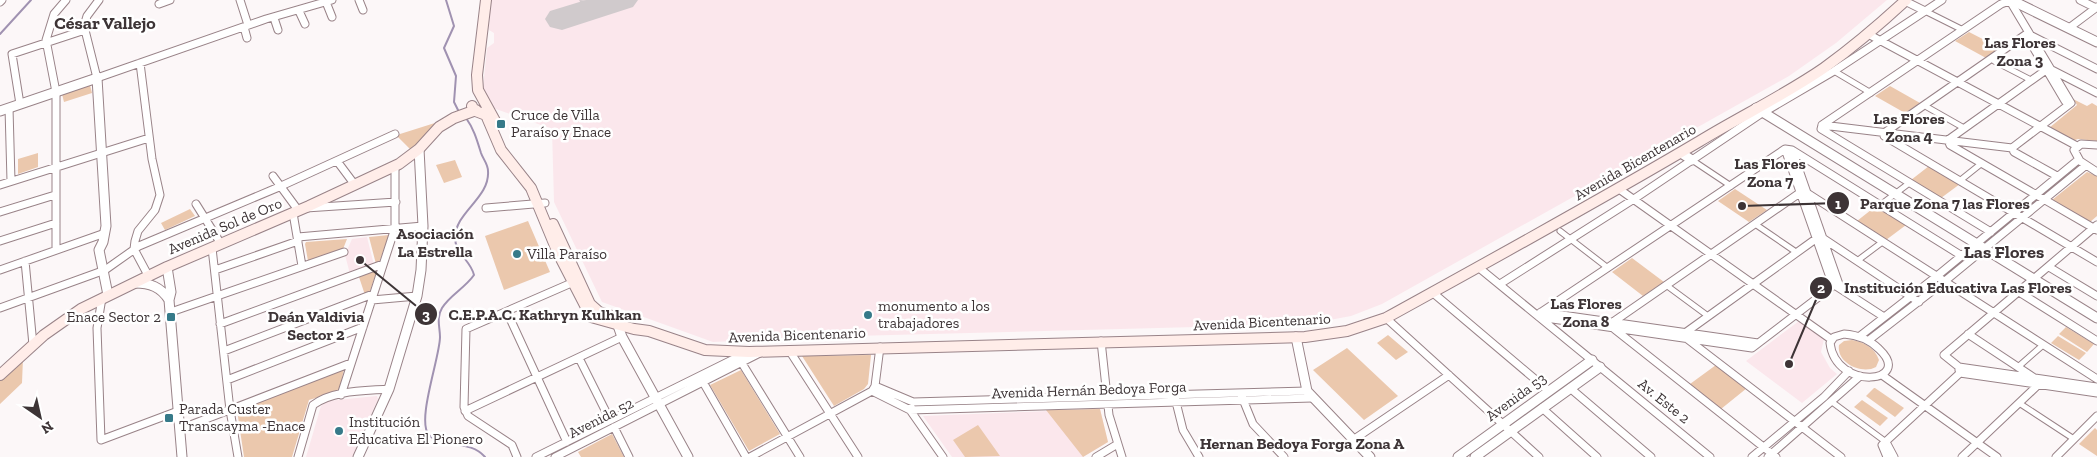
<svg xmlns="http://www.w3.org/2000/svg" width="2097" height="457" font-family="'Zilla Slab',serif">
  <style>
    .built { fill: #fbe7ec }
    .green { fill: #ebc8ad }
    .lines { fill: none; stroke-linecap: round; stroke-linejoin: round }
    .stream { stroke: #a092b1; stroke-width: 2 }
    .taxiway { fill: #d0cacc; fill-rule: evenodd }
    .runway { fill: #d0cacc; fill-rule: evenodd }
    .pedestrian-casing { stroke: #998388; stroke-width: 7 }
    .minor-casing { stroke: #998388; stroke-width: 9 }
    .tertiary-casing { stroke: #998388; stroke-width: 11 }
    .secondary-casing { stroke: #998388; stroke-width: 12 }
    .pedestrian { stroke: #fff; stroke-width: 5 }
    .minor { stroke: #fff; stroke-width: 7 }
    .tertiary { stroke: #fff; stroke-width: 9 }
    .secondary { stroke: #ffede9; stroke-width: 10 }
    .poi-dot { fill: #367a89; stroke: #fff; stroke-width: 2 }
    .labels { text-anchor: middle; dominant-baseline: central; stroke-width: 5; stroke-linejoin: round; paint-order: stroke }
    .poi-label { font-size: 15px; fill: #3d3436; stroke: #fff; text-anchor: start }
    .street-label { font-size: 15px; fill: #3d3436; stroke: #fff }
    .neighbourhood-label { font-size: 16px; font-weight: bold; fill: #3d3436; stroke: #fff }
    .quarter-label { font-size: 18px; font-weight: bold; fill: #3d3436; stroke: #fff }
    .leader { fill: none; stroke: #3d3436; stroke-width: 2 }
    .callout-dot { fill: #3d3436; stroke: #fff; stroke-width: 2 }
    .mark-label { font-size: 15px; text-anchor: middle; font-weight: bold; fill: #fff }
    .callout-label { font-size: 16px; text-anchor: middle; font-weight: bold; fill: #3d3436; stroke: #fff; stroke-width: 5; stroke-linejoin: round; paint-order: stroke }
  </style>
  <rect width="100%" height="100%" fill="#fcf7f8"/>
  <path class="built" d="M490,0H1887L1836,43L1789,76L1382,304L1351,316L1308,324L814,337L713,342L602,302L554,202L552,129L493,108L483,88L487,48L494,43V33L489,30Z
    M367,237L374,265L350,274L345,255L352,239Z
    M1799,321L1824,339L1821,352L1830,368L1837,374L1802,403L1746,361Z
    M377,396L378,399L352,457H306L321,406L327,401Z
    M1100,409L1108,442L1083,457H952L923,416Z"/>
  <path class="green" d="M1969,32L2000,48L1986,58L1955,41Z
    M90,85L92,93L64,102L62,94Z
    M1890,86L1920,103L1905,113L1875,96Z
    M2073,99L2087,106L2092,103L2097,106V141L2078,139L2072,141L2049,128L2077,105Z
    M438,122L412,151L397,136L400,134Z
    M38,153V167L18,174V159Z
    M455,160L462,177L444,183L436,165Z
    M1929,166L1960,184L1941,198L1911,180Z
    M2087,172L2097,176V216L2090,222L2052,200Z
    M1735,189L1767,210L1749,222L1718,201Z
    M1876,206L1906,225L1886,240L1857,221Z
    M190,209L195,216L165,230L161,223Z
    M528,221L550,272L504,290L485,236Z
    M389,235L379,263L376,264L369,237Z
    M347,239L343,249L308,261L305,244L306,242Z
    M1632,258L1664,282L1643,296L1612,272Z
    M377,270L369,294L365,295L359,277Z
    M2066,327L2094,344L2087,352L2059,334Z
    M1388,335L1408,352L1396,360L1377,343Z
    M2058,336L2086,353L2079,360L2051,343Z
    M1852,340C1864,342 1875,348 1879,360L1876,367C1862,375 1836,363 1839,345L1844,341Z
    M1347,348L1398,396L1364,420L1313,370Z
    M871,355L868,384L864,389L834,406L802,356Z
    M23,358L22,383L0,404V380Z
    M1716,365L1747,388L1721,409L1690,384Z
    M344,369L339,391L309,400L292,457H244L237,410Z
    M741,370L780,434L749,451L710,385Z
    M1874,388H1875L1904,408L1895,417L1866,396Z
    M1862,400L1888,418L1880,426L1854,407Z
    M1100,409L1108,442L1083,457L1046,410Z
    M978,425L1000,456L965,457L953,440Z
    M2095,428L2097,430V456L2079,444Z
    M612,434L624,457H581L578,452Z"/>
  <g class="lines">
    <path class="stream" d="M446,0L454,26L444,48L456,76L454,102L459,112
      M0,34L31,0
      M466,118C474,129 477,140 481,153C483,159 488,164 488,171C490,198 455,212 455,238C455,253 471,261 474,275C465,288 450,295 442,308C436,318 440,327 440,337C440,357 416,421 429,435C443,449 470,439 485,457"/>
    <path class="taxiway" d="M579,0L603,2L610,6C605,12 593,11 585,9Z"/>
    <path class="runway" d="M586,0H638L633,7L562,30L550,27L545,19L550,11Z"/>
    <defs>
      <path id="pedestrian" d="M1925,11L1961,29
        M1994,61L2029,79
        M1834,71L1871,93
        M1927,107L1964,128
        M1692,160L1731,186
        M1962,179L1982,163
        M1883,203L1908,184
        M1755,224L1796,252
        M1560,231L1608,268
        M1857,261L1881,243
        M1666,285L1708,316
        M2018,367L2043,345
        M1832,402L1886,442
        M2019,403L2074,439"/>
      <path id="minor" d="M99,0L87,16L84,26L97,78L266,19L332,0
        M240,0L248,25
        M323,0L326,2L332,17
        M359,0L363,10
        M2080,0L2096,8
        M1905,1L1925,11
        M2010,1L2071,103L2012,148
        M0,2L2,0
        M159,4L170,0
        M299,11L305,24
        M274,18L278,30
        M244,27L247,38
        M2069,28L2097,7
        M1868,34L2077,146
        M2026,35L2065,101
        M140,63L152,159L160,195L155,210L138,231L135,241L134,249L149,277
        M2097,69L2032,36L2025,35L1884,133V136L2097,262
        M2097,93L2052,70H2046L1948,140L1950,145L2097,230
        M20,104L12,54L85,30
        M9,108L11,181
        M1822,125L2012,148L2014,152L2057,176
        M1822,125L2001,4L2012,0
        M1822,125L1821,129L1991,232
        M2097,145L2081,144L2074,150L2080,161L2097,172
        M1785,149L1833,286
        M1792,150L1840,287
        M337,161L355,185
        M273,176L298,210
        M0,185L149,138
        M1619,189L1832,340
        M196,204L221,244
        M306,208L396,202
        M486,208L545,203
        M0,212L55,195
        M293,213L302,266
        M2097,225L1944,355L1959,367L2097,387
        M298,237L423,226
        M0,241L56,223
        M212,248L230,410L238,457
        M56,250V92L46,40L54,14L66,0
        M25,261L33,345
        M1478,267L1710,457
        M2049,267L2097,296
        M0,270L105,233
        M215,270L298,241
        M1500,284L1634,199L1759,115L1834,71L1942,0
        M1432,292L1549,391
        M2019,292L2097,341
        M102,298L97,328L101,440L178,411
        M372,300L417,296
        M0,308L105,270L139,246L279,187L395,134
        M171,312L344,252
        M507,312L567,442
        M1541,312L1758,343
        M1537,315L1785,149L1792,150L1962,256
        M1539,317L1752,348L1833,286H1836L1884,317
        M1386,318L1539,457
        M220,324L383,264
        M1844,334C1858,335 1869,339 1879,349C1915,383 1836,392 1830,343L1834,337Z
        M1860,336L1937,276L2078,160
        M1869,340L1945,281L2085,166
        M1101,341L1109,415L1122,457
        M789,350L858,457
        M224,351L373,294
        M579,358L610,420
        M740,360L800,457
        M1960,373L2097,393
        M1882,375L1997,457
        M227,380L363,327
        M703,382L746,457
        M875,386L913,402L1307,391
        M1570,388L1651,457
        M872,391L910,410L1312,398
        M341,395L395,228V166
        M1242,397L1253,424L1284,457
        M1175,398L1183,430L1199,457
        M911,407L910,410L943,457
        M1542,408L1597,457
        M465,411L622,337
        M614,427L629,457
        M180,429L351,363
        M1353,440L1449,375
        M1886,442L1894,457
        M298,457L313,405C333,390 365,391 389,389
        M517,457L512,445L468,416L464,407L466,329L576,281
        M536,457L746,353
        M555,457L760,353
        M750,457L872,391L875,386L880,347
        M1096,457L1116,445
        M1752,457L1824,397L1849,371
        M1768,457L1860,376
        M1776,457L1613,328V322L1801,192L1807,193L2097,379
        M1841,457L1686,338L1685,333L1817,238L1824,239L1919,302
        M1887,457L1882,445L1960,373L1959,370
        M1962,457L2038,385L2036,379L1968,334
        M2056,457L2097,416"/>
      <path id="tertiary" d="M2011,0L2097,42
        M1756,108L2097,318
        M0,111L97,78L106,226L103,242L99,250L108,295
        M1681,153L1692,160
        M167,267L171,292L169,300L182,457
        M135,283C150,283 161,287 169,300
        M616,320L622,337L688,457
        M1296,337L1307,391L1370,457
        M358,457L389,389L417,296L421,270L423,226L419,149
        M1458,457L1592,360
        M1475,457L1600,367"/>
      <path id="secondary" d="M486,0L477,75L478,90L495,121
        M472,106L473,110L486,115L501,150L531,188L558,253L591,317L634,329L649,331L705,350L749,352L1305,337L1347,331L1386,318C1491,260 1597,202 1700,141C1741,116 1785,95 1824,68C1853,47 1880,24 1906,0
        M553,224L590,304L599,312L618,318
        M0,375L44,335L81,309L167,267L309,206L399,164L419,149L439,127L454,118L476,110"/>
    </defs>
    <use href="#pedestrian" class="pedestrian-casing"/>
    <use href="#minor" class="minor-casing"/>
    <use href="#tertiary" class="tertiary-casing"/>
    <use href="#secondary" class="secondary-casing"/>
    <use href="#pedestrian" class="pedestrian"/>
    <use href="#minor" class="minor"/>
    <use href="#tertiary" class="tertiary"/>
    <use href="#secondary" class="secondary"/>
  </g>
  <g class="poi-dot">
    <rect x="496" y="119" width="10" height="10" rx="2.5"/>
    <circle cx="517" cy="254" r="5"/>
    <circle cx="868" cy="315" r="5"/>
    <rect x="166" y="312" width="10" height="10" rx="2.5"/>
    <rect x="164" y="413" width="10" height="10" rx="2.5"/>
    <circle cx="339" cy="431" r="5"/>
  </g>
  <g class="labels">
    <g class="poi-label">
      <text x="511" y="115">Cruce de Villa<tspan x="511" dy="17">Paraíso y Enace</tspan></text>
      <text x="527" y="254">Villa Paraíso</text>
      <text x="878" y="306">monumento a los<tspan x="878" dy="17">trabajadores</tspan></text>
      <text x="161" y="317" text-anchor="end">Enace Sector 2</text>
      <text x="179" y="409">Parada Custer<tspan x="179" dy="17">Transcayma -Enace</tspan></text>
      <text x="349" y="422">Institución<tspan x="349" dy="17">Educativa El Pionero</tspan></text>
    </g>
    <g class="street-label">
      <text transform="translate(1635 162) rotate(-30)">Avenida Bicentenario</text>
      <text transform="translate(225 226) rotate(-23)">Avenida Sol de Oro</text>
      <text transform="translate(1262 322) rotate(-3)">Avenida Bicentenario</text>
      <text transform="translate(797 335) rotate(-2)">Avenida Bicentenario</text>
      <text transform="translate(1089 390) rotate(-2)">Avenida Hernán Bedoya Forga</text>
      <text transform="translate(1516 397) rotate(-36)">Avenida 53</text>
      <text transform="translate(1664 401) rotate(39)">Av. Este 2</text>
      <text transform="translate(601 418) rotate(-27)">Avenida 52</text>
    </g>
    <g class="neighbourhood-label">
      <text x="2020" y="42">Las Flores<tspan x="2020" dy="18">Zona 3</tspan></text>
      <text x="1909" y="118">Las Flores<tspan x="1909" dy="18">Zona 4</tspan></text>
      <text x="1770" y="163">Las Flores<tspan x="1770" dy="18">Zona 7</tspan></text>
      <text x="435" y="233">Asociación<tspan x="435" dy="18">La Estrella</tspan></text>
      <text x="1586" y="303">Las Flores<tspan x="1586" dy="18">Zona 8</tspan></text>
      <text x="316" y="316">Deán Valdivia<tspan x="316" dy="18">Sector 2</tspan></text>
      <text x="1302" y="443">Hernan Bedoya Forga Zona A</text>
    </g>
    <g class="quarter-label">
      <text x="105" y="23">César Vallejo</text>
      <text x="2004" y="252">Las Flores</text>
    </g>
  </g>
  <path class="leader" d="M1742 206L1838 203M1789 364L1821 288M360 260L426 314"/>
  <g class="callout-dot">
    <circle cx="1742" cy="206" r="5"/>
    <circle cx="1789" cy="364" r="5"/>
    <circle cx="360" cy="260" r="5"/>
    <circle cx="1838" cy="203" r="12"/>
    <circle cx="1821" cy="288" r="12"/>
    <circle cx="426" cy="314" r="12"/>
  </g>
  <g class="mark-label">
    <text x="1838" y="209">1</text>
    <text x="1821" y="293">2</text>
    <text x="426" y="320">3</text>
  </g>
  <g class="callout-label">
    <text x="1945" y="209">Parque Zona 7 las Flores</text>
    <text x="1958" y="293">Institución Educativa Las Flores</text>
    <text x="545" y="320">C.E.P.A.C. Kathryn Kulhkan</text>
  </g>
  <g transform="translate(40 417) rotate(146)" stroke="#ffffff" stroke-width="4" paint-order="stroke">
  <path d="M0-4L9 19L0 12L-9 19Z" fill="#3d3436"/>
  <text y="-8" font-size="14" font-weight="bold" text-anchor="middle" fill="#3d3436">N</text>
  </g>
</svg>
